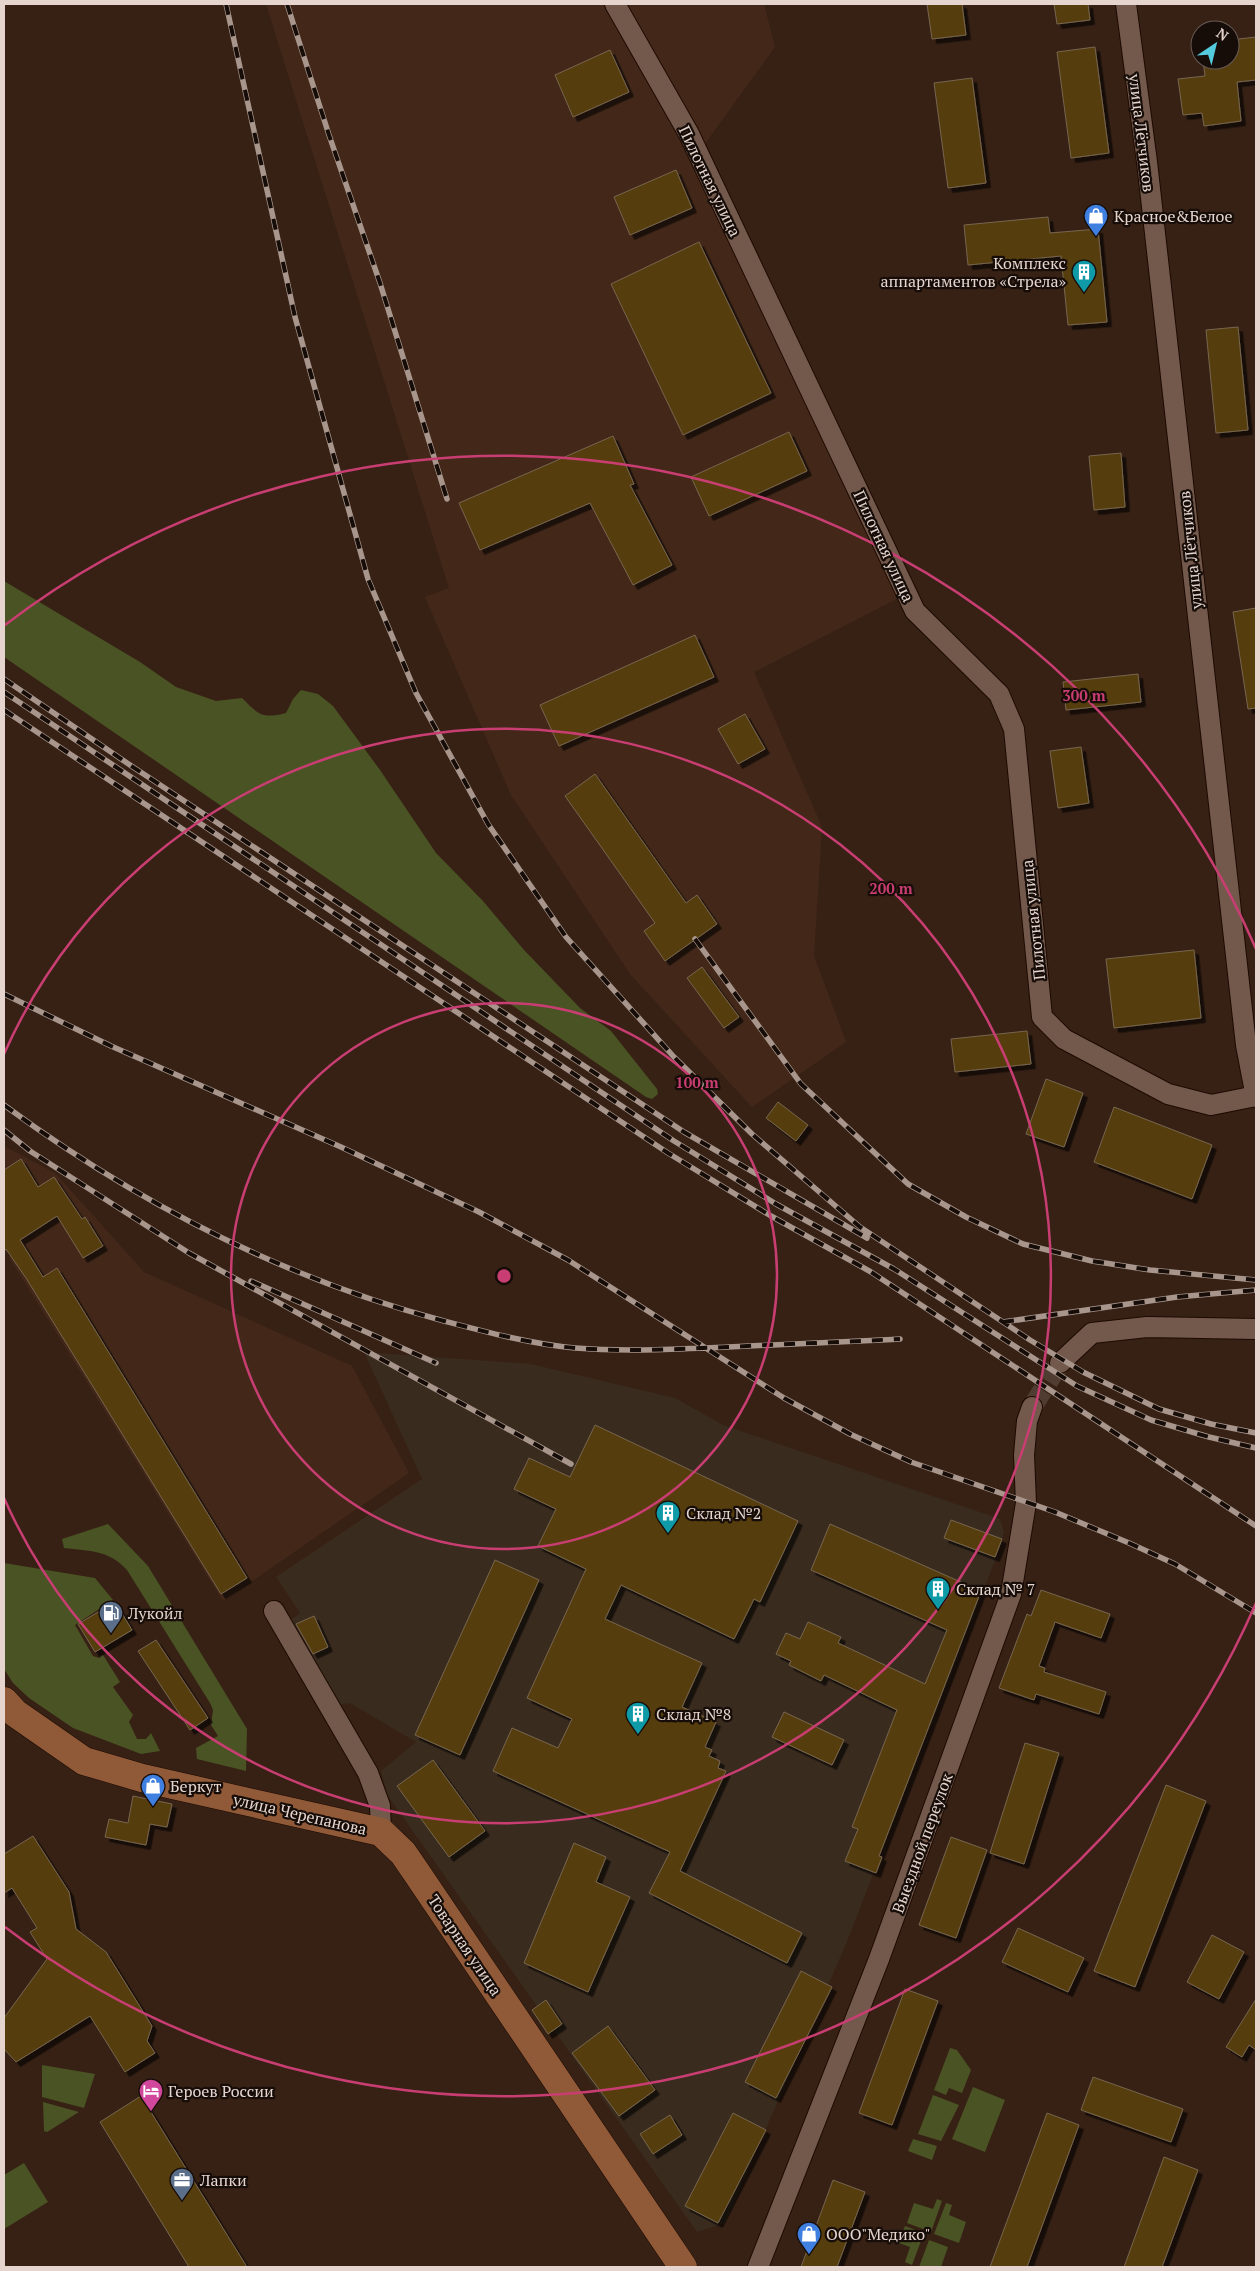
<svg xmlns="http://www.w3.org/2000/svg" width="1260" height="2271" font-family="'PT Serif',serif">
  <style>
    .commercial { fill: #3a2b1f }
    .built { fill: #432819 }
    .green { fill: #4a5324 }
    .building { fill: #573c0d; stroke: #76664f; filter: url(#shadow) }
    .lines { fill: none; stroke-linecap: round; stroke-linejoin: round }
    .street-tunnel { stroke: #513c31; stroke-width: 20; stroke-dasharray: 20 10; stroke-linecap: butt }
    .street-casing { stroke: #1d0a02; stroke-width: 22 }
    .secondary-casing { stroke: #1d0a02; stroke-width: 29 }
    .street { stroke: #73594c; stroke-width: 20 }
    .secondary { stroke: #905a38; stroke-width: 28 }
    .rail-casing { stroke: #a8968d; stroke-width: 5.5 }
    .rail { stroke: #170d08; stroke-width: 4; stroke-dasharray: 11; stroke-linecap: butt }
    .ring { fill: none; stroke: #c93e72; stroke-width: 2.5 }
    .labels { text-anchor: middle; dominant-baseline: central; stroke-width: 4.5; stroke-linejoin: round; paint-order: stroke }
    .street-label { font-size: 16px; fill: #e5d5ce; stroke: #170d08 }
    .poi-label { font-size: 16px; fill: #e5d5ce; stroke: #170d08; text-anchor: start }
    .centre { fill: #c93e72; stroke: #170d08; stroke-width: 2.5 }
    .ring-label { font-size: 15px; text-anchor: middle; font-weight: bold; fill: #c93e72; stroke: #170d08; stroke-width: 4.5; stroke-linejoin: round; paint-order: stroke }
  </style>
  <defs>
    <filter id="shadow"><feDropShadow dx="4.5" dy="4.5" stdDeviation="0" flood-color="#0009"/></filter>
  </defs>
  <rect width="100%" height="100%" fill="#372115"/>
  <path class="commercial" d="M364,1352L531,1364L675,1398L723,1425L1000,1519L1004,1532L1001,1545L846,1944L725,2223L697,2232L388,1796L381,1771L416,1742L350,1703L332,1706L288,1622L300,1613L276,1577L422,1479Z"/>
  <path class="built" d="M266,4H764L775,47L704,145L914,590L754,672L822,827L814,956L846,1042L752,1107L630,974L511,795L425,597L449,588Z
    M4,1146L55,1173L144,1272L352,1366L409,1473L223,1601L4,1249Z"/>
  <path class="green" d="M4,581L140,662L176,687L216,701L242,698C259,715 262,719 286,713L293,699L301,690L318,694L333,706L380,770L436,853L483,901L524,950L580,1008L611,1031L657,1089L658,1094L652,1099L646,1097L4,657Z
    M108,1524L148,1566L247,1729L246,1771L197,1759L196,1748L218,1736L211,1725L213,1710L210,1703L127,1570C109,1550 90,1551 64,1548L62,1539Z
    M4,1563L95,1578L113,1600L75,1625L93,1656L99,1658L103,1655L120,1682L113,1687L133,1715L129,1722L137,1739H146L151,1733L160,1751L141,1754L73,1728L29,1698L13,1683L4,1669Z
    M950,2048L957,2050L971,2070L962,2093L949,2088L946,2095L934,2090Z
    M42,2065L95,2074L84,2108L42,2097Z
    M973,2087L1005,2100L985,2152L952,2139Z
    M933,2095L959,2105L941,2141L918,2134Z
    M43,2102L79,2112L47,2132L44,2131Z
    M913,2139L937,2146L932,2160L908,2151Z
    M24,2163L48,2202L4,2229V2175Z
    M937,2199L942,2201L931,2232L907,2223L914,2203L933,2209Z
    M946,2203L952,2205L949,2215L966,2222L959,2243L934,2234Z
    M905,2226L924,2233L912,2265L905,2262L910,2247L899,2243Z
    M929,2240L948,2247L941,2267H919Z"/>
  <path class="building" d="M927,4H962L966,35L932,39Z
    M1054,4H1088L1090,20L1057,24Z
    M1256,37V80L1237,82L1241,121L1204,126L1202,113L1183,115L1178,79L1205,76L1203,60H1230V40Z
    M1095,47L1109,153L1071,158L1057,52Z
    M610,50L629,92L573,117L555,75Z
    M972,78L986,183L948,188L934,83Z
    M676,170L692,208L630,235L614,197Z
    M1048,217L1050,233L1098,229L1107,322L1068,325L1061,256L968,265L964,225Z
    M699,242L771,393L683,435L611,284Z
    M1238,327L1248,430L1216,433L1206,330Z
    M789,432L807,471L709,516L691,477Z
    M613,436L634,484L630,485L672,565L633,585L590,503L480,550L459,503Z
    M1121,453L1125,507L1094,510L1089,456Z
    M1256,608V708L1248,709L1233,612Z
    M695,635L714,677L559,746L540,705Z
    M1138,674L1141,702L1066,710L1063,682Z
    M745,714L765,749L738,764L718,729Z
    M1081,747L1089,803L1058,808L1050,751Z
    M595,774L686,903L697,895L717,924L665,961L644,931L655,923L565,796Z
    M1194,950L1201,1018L1114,1028L1106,959Z
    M702,967L739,1017L724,1028L687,978Z
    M1027,1031L1031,1064L955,1072L951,1039Z
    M1046,1079L1083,1093L1064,1147L1026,1134Z
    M778,1102L808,1125L796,1141L766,1118Z
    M1114,1107L1212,1145L1192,1199L1094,1162Z
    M21,1159L38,1187L54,1177L82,1219L85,1217L103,1246L83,1258L57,1216L20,1240L43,1277L57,1268L247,1578L221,1594L26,1278L6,1249L4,1251V1170Z
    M595,1425L798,1521L760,1602L754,1599L734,1639L621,1585L605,1619L702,1663L682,1707L716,1722L705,1747L712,1750L709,1756L720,1761L718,1768L726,1771L680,1871L802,1933L787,1963L649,1893L670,1852L493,1771L512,1728L558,1748L572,1719L527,1698L586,1569L538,1546L556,1509L514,1489L529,1458L570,1477Z
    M951,1520L1002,1539L995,1557L944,1538Z
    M830,1524L981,1591L879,1856L882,1857L876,1873L845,1861L858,1829L852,1827L897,1710L824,1675L821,1681L789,1665L791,1661L776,1654L786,1633L800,1639L808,1622L841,1637L838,1643L925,1684L947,1630L811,1570Z
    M495,1560L539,1580L460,1755L415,1735Z
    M1041,1590L1110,1614L1101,1638L1055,1622L1039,1666L1045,1668L1044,1672L1106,1692L1099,1714L1036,1694L1034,1700L999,1688L1027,1614L1031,1616Z
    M115,1602L132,1630L95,1652L78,1624Z
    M314,1616L328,1647L313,1654L296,1624Z
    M156,1640L208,1718L190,1730L138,1651Z
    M784,1712L844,1740L832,1765L772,1737Z
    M1025,1743L1059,1753L1024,1864L990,1853Z
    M433,1760L485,1831L449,1857L397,1786Z
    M1166,1785L1206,1801L1135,1987L1094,1971Z
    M133,1796L172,1804L167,1827L150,1824L146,1845L105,1837L109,1819L128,1823Z
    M33,1836L69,1892L76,1929L106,1952L152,2026L147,2041L155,2053L125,2072L90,2016L16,2062L4,2049V2018L47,1959L30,1932L37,1928L12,1888L4,1893V1854Z
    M951,1837L987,1850L956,1938L919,1925Z
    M574,1843L606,1857L596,1882L630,1897L588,1992L524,1963Z
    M1018,1928L1084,1958L1068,1992L1002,1962Z
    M1212,1935L1244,1952L1219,1999L1187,1982Z
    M801,1971L832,1987L776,2098L745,2082Z
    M905,1989L938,2001L892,2125L859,2113Z
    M1256,1999V2050L1249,2045L1242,2057L1226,2047Z
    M546,2000L562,2024L548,2034L532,2010Z
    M608,2026L655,2090L619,2116L572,2053Z
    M1093,2077L1183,2109L1171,2142L1081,2110Z
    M141,2096L162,2130L247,2267H189L119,2153L100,2122Z
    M733,2113L766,2130L718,2223L685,2206Z
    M1047,2113L1079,2125L1027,2267H990Z
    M670,2115L682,2135L653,2154L640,2134Z
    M1164,2157L1198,2170L1162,2267H1124Z
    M833,2180L865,2192L837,2267H801Z"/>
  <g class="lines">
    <path class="street-tunnel" d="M1032,1407L1060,1363"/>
    <defs>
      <path id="street" d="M615,4L689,134L915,611L999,694L1014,729L1042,1017L1064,1039L1168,1094L1211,1105L1256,1096
        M1126,4L1147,162L1246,1045L1256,1097
        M1060,1363L1092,1333L1147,1327L1256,1329
        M274,1611L368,1773L380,1806L381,1832
        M758,2267L879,1959L1011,1594L1026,1503L1024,1455L1027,1421L1032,1407"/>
      <path id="secondary" d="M4,1701L15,1713L84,1761L142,1778L381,1832L403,1853L414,1869L683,2267"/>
    </defs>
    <use href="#street" class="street-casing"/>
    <use href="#secondary" class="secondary-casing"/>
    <use href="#street" class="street"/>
    <use href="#secondary" class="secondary"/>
    <defs>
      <path id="rail" d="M226,4L295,317L368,579L416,693L488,824L566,937L674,1057L752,1134L860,1227L1030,1340L1083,1372L1159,1409L1211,1424L1256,1433
        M287,4L329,135L380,283L447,499
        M4,679L130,765L684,1132L867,1238
        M4,692L674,1141L776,1204L894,1269L1077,1386L1151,1420L1209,1437L1256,1448
        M4,710L668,1153L771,1216L871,1272L1256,1526
        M695,939L801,1084L908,1184L966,1217L1023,1244L1092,1261L1150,1270L1256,1280
        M4,994L111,1046L341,1147L479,1212L568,1260L784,1398L850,1434L911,1462L1055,1512L1129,1543L1175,1564L1256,1613
        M4,1105C136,1202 285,1279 444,1321C486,1332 531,1344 575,1348C626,1352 678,1349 728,1347C786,1344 843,1342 900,1339
        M4,1130L30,1151L189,1253L571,1464
        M251,1281L436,1363
        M1003,1322L1177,1297L1256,1290"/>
    </defs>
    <use href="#rail" class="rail-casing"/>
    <use href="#rail" class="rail"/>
  </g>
  <g class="ring">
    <circle cx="504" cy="1276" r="273"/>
    <path d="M4 1054A547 547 0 1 1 4 1498"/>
    <path d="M1256 1603A820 820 0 0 1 5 1927M5 625A820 820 0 0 1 1256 949"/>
  </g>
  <defs>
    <symbol id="shop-pin" viewBox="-11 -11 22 30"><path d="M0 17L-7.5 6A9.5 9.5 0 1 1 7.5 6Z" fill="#3f7fe0" stroke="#170d08"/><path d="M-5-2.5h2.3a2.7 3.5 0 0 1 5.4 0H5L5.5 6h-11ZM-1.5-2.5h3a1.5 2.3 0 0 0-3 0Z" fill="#fff"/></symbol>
    <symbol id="building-pin" viewBox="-11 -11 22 30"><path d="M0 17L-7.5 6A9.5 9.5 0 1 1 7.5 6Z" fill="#0f9aa8" stroke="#170d08"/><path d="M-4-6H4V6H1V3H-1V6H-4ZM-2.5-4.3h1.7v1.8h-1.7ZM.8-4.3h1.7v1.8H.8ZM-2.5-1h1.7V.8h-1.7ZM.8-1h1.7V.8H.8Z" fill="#fff"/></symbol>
    <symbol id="fuel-pin" viewBox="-11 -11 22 30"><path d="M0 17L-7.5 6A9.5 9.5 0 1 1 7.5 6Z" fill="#5c6f8a" stroke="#170d08"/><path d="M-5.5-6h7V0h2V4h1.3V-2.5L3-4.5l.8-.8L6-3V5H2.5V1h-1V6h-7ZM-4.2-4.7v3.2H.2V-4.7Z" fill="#fff"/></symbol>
    <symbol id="hotel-pin" viewBox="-11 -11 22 30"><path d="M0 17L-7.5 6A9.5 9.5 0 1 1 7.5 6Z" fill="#d1479c" stroke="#170d08"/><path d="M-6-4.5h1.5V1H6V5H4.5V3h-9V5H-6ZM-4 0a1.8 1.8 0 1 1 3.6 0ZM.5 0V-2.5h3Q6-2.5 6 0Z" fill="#fff"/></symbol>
    <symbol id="office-pin" viewBox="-11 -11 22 30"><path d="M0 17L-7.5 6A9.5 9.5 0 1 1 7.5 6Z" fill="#5c6f8a" stroke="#170d08"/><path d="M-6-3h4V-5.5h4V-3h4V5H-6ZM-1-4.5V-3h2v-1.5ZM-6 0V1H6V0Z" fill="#fff"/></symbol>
  </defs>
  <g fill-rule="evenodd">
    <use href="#shop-pin" x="1082" y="202" width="28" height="38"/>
    <use href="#building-pin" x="1070" y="258" width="28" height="38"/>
    <use href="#building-pin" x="654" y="1499" width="28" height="38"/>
    <use href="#building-pin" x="924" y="1575" width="28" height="38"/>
    <use href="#fuel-pin" x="97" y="1599" width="28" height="38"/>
    <use href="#building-pin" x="624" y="1700" width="28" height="38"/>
    <use href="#shop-pin" x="139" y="1772" width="28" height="38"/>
    <use href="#hotel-pin" x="137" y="2077" width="28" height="38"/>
    <use href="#office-pin" x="168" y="2166" width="28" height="38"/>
    <use href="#shop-pin" x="795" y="2220" width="28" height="38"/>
  </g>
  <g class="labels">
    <g class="street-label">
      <text transform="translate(1142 133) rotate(83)">улица Лётчиков</text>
      <text transform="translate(710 181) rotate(64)">Пилотная улица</text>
      <text transform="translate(884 546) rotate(65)">Пилотная улица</text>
      <text transform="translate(1190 550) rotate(-96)">улица Лётчиков</text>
      <text transform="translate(1033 920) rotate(-96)">Пилотная улица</text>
      <text transform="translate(300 1814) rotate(13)">улица Черепанова</text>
      <text transform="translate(922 1843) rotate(-70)">Выездной переулок</text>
      <text transform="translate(465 1945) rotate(56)">Товарная улица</text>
    </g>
    <g class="poi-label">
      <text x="1114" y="216">Красное&amp;Белое</text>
      <text x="1066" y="263" text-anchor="end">Комплекс<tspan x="1066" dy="18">аппартаментов «Стрела»</tspan></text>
      <text x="686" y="1513">Склад №2</text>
      <text x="956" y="1589">Склад № 7</text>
      <text x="128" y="1613">Лукойл</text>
      <text x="656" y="1714">Склад №8</text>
      <text x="170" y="1786">Беркут</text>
      <text x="168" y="2091">Героев России</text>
      <text x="200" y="2180">Лапки</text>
      <text x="826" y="2234">ООО"Медико"</text>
    </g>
  </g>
  <circle cx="504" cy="1276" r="8" class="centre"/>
  <g class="ring-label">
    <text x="1084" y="701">300 m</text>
    <text x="891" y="894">200 m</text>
    <text x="697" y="1088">100 m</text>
  </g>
  <rect width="1260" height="2271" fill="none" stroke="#e5d5ce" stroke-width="10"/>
  <g transform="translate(1215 45) rotate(35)"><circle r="24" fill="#170d08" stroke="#695d57"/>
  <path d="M0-4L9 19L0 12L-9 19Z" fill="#54cadd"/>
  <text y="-8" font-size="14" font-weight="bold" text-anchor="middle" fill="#e5d5ce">N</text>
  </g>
</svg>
